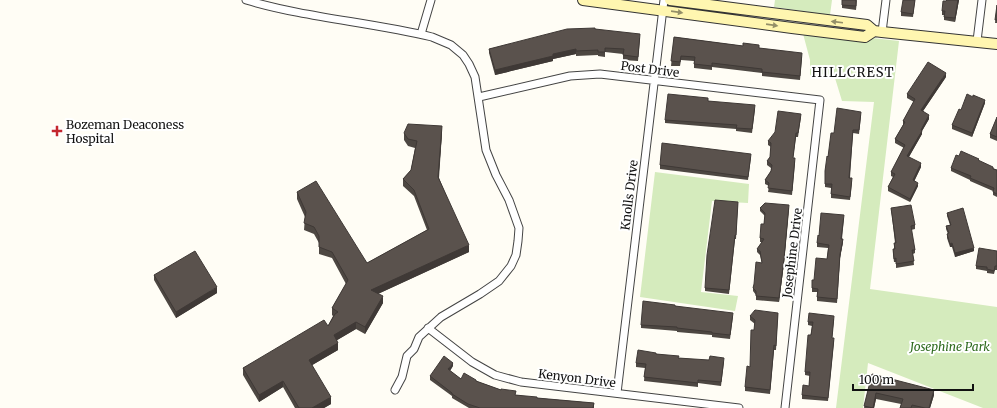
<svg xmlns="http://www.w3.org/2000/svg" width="997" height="408" font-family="Merriweather,serif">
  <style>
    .green { fill: #d5ebbd }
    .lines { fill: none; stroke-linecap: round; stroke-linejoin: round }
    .minor-casing { stroke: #444; stroke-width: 9 }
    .secondary-casing { stroke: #333; stroke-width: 12 }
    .minor { stroke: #fff; stroke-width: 7 }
    .secondary { stroke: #fff6b0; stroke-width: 10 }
    .wall { fill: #4d4742 }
    .shaded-wall { fill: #3f3936 }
    .building { fill: #5a524d; stroke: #3f3936 }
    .oneway { fill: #948f68 }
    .poi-dot { fill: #c4262e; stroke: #fff; stroke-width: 1.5 }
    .labels { text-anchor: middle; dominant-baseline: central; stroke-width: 4; stroke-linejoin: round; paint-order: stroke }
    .street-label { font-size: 12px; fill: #111; stroke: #fff }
    .poi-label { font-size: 12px; fill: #111; stroke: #fff; text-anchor: start }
    .park-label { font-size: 12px; font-style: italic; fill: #2f6b1f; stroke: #fff }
    .neighbourhood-label { font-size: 13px; letter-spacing: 1px; fill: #111; stroke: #fff }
  </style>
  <rect width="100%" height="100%" fill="#fffdf5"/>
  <path class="green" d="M775,0H832L830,15L774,7Z
    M802,30L899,41L870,289L997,307V408H983L868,363L863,408H836L874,102L842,101L835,78L810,76V60Z
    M655,172L749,184L748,203L712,201L701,292L738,296L735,311L640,297Z"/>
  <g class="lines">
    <defs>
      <path id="minor" d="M246,0C307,18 370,22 432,37L451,45L463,55L469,64L475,77L486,150L496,175L509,200L519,228L518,241L516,255L511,266L499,281L480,294L441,317L419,337L414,349L407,356L402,377L395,390
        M882,32L886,0
        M421,34L431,0
        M977,41L982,0
        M479,97L570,76L600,74L820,100L785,408
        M428,328L472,362L495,375L521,382L739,408
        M617,393L664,0"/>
      <path id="secondary" d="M583,0L792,28L865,37L874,31
        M670,0L867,25L874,31L882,32L997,44"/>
    </defs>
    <use href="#minor" class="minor-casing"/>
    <use href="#secondary" class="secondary-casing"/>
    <use href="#minor" class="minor"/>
    <use href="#secondary" class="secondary"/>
  </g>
  <path class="wall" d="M857,0L856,10L842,8V5Z
    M915,0L913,17L901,16V12Z
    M959,0L955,22L944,20V15H942V11L946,1Z
    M997,5V23H995Z
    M595,29L640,38L638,61L623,60V54L605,52V57L598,56V55L576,56V54L553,59V61L495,75L489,53V49Z
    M674,37L759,48L802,57L800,80L762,76V73L712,67V70L694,68V61L681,60L680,66H671Z
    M946,77L923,111L929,119L922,131V134L909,157L921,167L914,181L918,186L910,202L888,191V187L893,177L891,176V172L904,148L895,143V139L903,125V121L914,102L907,98V94Z
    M708,101L755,109L752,133L736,131V129L665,123V120Z
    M985,103L972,137L952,129V125L961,110Z
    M861,115L859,134L853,133L850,178L852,182L850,200L831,198V188L825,187V171L834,133Z
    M801,117L798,137H796L793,158L795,162L792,195L768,192L769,186L765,184V180L771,171V168L767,165V161L770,157L771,147L768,145V141Z
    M997,117V141L990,138V134Z
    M404,133H442L439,178L469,252L378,294L383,303L365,334L356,329L337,340L338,350L312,365L331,404L324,408H295L283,387L259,402L243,375V368L328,326L333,316L332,315V308L346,284L332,258L319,254V243L314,234L304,230L305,217L297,199V192L367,263L427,230L414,196L403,186V179L411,170L415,148L408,146L404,140Z
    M959,156L979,161L997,170V197L993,195V191L970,181V180L951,171V168Z
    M751,157L748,180L660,169V165Z
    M738,202L736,239H735L729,294L705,291V288Z
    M760,208H789L784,263L779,302L756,300V295L753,291V288L762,263L760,255L757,252V249L762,242H760V238L764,224L765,216L760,211Z
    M891,208L915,225V229L911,230L915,250V253L913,254L914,265L896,268V262H894L893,253V249H894V243H895Z
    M947,213L974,251L955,257L952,247H950L947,238V234H948L946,229V226L950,225L947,216Z
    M844,218L842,239L843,242L840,258L837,303L817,301V292H812V288L814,280L827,259L828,248L817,247V243L819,236Z
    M997,251V270H995L994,274L987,273V271L976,269V266Z
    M154,275L217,293L176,318L154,280Z
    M675,306L733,316L730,339L712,337V335L677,332V331L641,328V325Z
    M778,313L776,350H774L770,394L745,391V387L750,367L755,324L750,320V316Z
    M834,319L832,338L834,341L828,401L802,399V395L809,386L810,376L805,375V372L812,326L808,325V322Z
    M656,354L678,358L724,362L721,386L698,383V387L644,381L645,368L636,367V363Z
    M453,366L450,371L461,379L476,381L516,395L537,398L594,403V408H469L452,398V396L430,380V376Z
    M872,374L934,395L930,408H900L901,404L876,399L874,408H864Z"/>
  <path class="shaded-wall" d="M958,0H959L955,22V18Z
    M576,49V54L553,59V61L495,75V70L553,54Z
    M946,73V77L921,114V110Z
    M985,100V103L972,137V133Z
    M929,115V119L922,131V134L907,160V156L921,130Z
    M442,126V133L438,184V177Z
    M921,163V167L913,184V180Z
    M918,183V186L910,202V199Z
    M789,205L784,263L779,302V298Z
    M843,239V242L840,258L837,303L840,254Z
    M952,243V247H950V244Z
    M469,245V252L371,297V290Z
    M974,248V251L955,257V253Z
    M217,287V293L176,318V312Z
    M383,296V303L365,334V327Z
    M356,322V329L334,342V335Z
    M338,343V350L309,367V360Z
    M453,363V366L448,373V369Z
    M283,381V387L259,402V395Z
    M934,390V395L930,408H929Z
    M876,393V399L874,408H873Z
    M331,397V404L324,408H312Z"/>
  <path class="building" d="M842,0H856V6L842,5Z
    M903,0H915L913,14L901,12Z
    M947,0H958L955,18L944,17L945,11H942L943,1H946Z
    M997,5V20H995Z
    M595,28V29L640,34L638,57L623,55L624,49L605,48V52H598V50L576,51V49L553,54V56L495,70L489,49L567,29Z
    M674,37L743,46V43L759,45V48L802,53L800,76L762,72V69L712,63V66L694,64L695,57L681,56L680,62L671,61Z
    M928,62L946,73L921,110L929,115L921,130L922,131L907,156L921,163L913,180L918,183L910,199L888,187L895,174L891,172L905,145L895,139L905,122L903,121L915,99L907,94Z
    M668,94L708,98V101L755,105L752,129L736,128L737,125L665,120Z
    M967,94L973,97V95L985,100L972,133L952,125L959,109L961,110Z
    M837,108L861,112L859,130H853L849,178H852L850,197L831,194L832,184H825V171L827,156L828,157L831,133H834Z
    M778,111L801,114L798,133H796L793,158H795L792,191L768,188L769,183L765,180L771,171L772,165L767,161L770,157L771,143L768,141L775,132Z
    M997,117V137L990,134Z
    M408,124L442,126L438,177L469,245L371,290L383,296L365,327L356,322L334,335L338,343L309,360L331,397L312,408H299L283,381L259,395L243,368L324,320L328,326L335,314L338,312L332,308L348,280L332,252L319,247V236L314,227L304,223L306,212L297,192L316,181L367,263L429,229L414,190L403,179L411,170L417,141L408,139L404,133Z
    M662,143L751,154L748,177L660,165Z
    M961,151L979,159L978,160L993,167V169L997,170V194L993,192L994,188L970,178L971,176L951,168L956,155L959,156Z
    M715,200L738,202L736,235H735L729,290L705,288L707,255Z
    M765,203L789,205L784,259L779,298L756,296V291L753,288L754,284L756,262L762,263L760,251L757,249L764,239L760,238L761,224H764L765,213L760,208Z
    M911,205L915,225L911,226L915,250H912L914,261L896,264V258L894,259L893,249H895L894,243H896L891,208Z
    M963,208L974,248L955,253L952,243L950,244L947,234L949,233L946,226L951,225L947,213Z
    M821,213L844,215L841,239H843L840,254L837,299L817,297L818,289L812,288V280H814L816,258L827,259L829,245L817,243L818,235L819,236Z
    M979,248L997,251V266H995L994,271L987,269V267L976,266Z
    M195,251L217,287L176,312L154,275Z
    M643,301L675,305V306L733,313L730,335L712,333V332L677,328V327L641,325Z
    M755,310L778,313L776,346L774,345L770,390L745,387L747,366L750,367L751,330H754L755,320L750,316Z
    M809,313L834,316L832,338H834L828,398L802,395L803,385L809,386L810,372H805L808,335H811L813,322H808Z
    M638,350L656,353V354L679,356L678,358L709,360L710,356L724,358L721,382L698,380V383L644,377L646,364L636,363Z
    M444,356L453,363L448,369L461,379L464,373L476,380V381L501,390V389L516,391L515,395L537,397V398L594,403L593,408H480L468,404L452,394V393L430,376Z
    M872,374L934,390L929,408H925L912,405L911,408H900L903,399L876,393L873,408L864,406Z"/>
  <defs><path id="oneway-solid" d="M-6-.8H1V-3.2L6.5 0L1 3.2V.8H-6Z"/></defs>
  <g class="oneway">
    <use href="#oneway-solid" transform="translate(677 12) rotate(8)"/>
    <use href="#oneway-solid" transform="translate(837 22) rotate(-173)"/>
    <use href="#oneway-solid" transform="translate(772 25) rotate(8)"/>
  </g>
  <path class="poi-dot" d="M55 125h4v4h4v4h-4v4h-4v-4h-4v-4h4z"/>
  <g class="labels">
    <g class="street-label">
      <text transform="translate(650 69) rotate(7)">Post Drive</text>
      <text transform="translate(629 195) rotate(-83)">Knolls Drive</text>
      <text transform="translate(792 253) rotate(-83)">Josephine Drive</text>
      <text transform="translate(577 378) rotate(7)">Kenyon Drive</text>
    </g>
    <g class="poi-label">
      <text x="66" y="124">Bozeman Deaconess<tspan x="66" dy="14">Hospital</tspan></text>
    </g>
    <g class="park-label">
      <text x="950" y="346">Josephine Park</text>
    </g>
    <g class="neighbourhood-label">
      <text x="853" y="72">HILLCREST</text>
    </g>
  </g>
  <path d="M853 384v6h120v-6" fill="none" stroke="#111111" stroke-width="2"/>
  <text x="859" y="384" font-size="12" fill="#111111" stroke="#ffffff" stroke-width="3" paint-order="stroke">100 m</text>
</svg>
